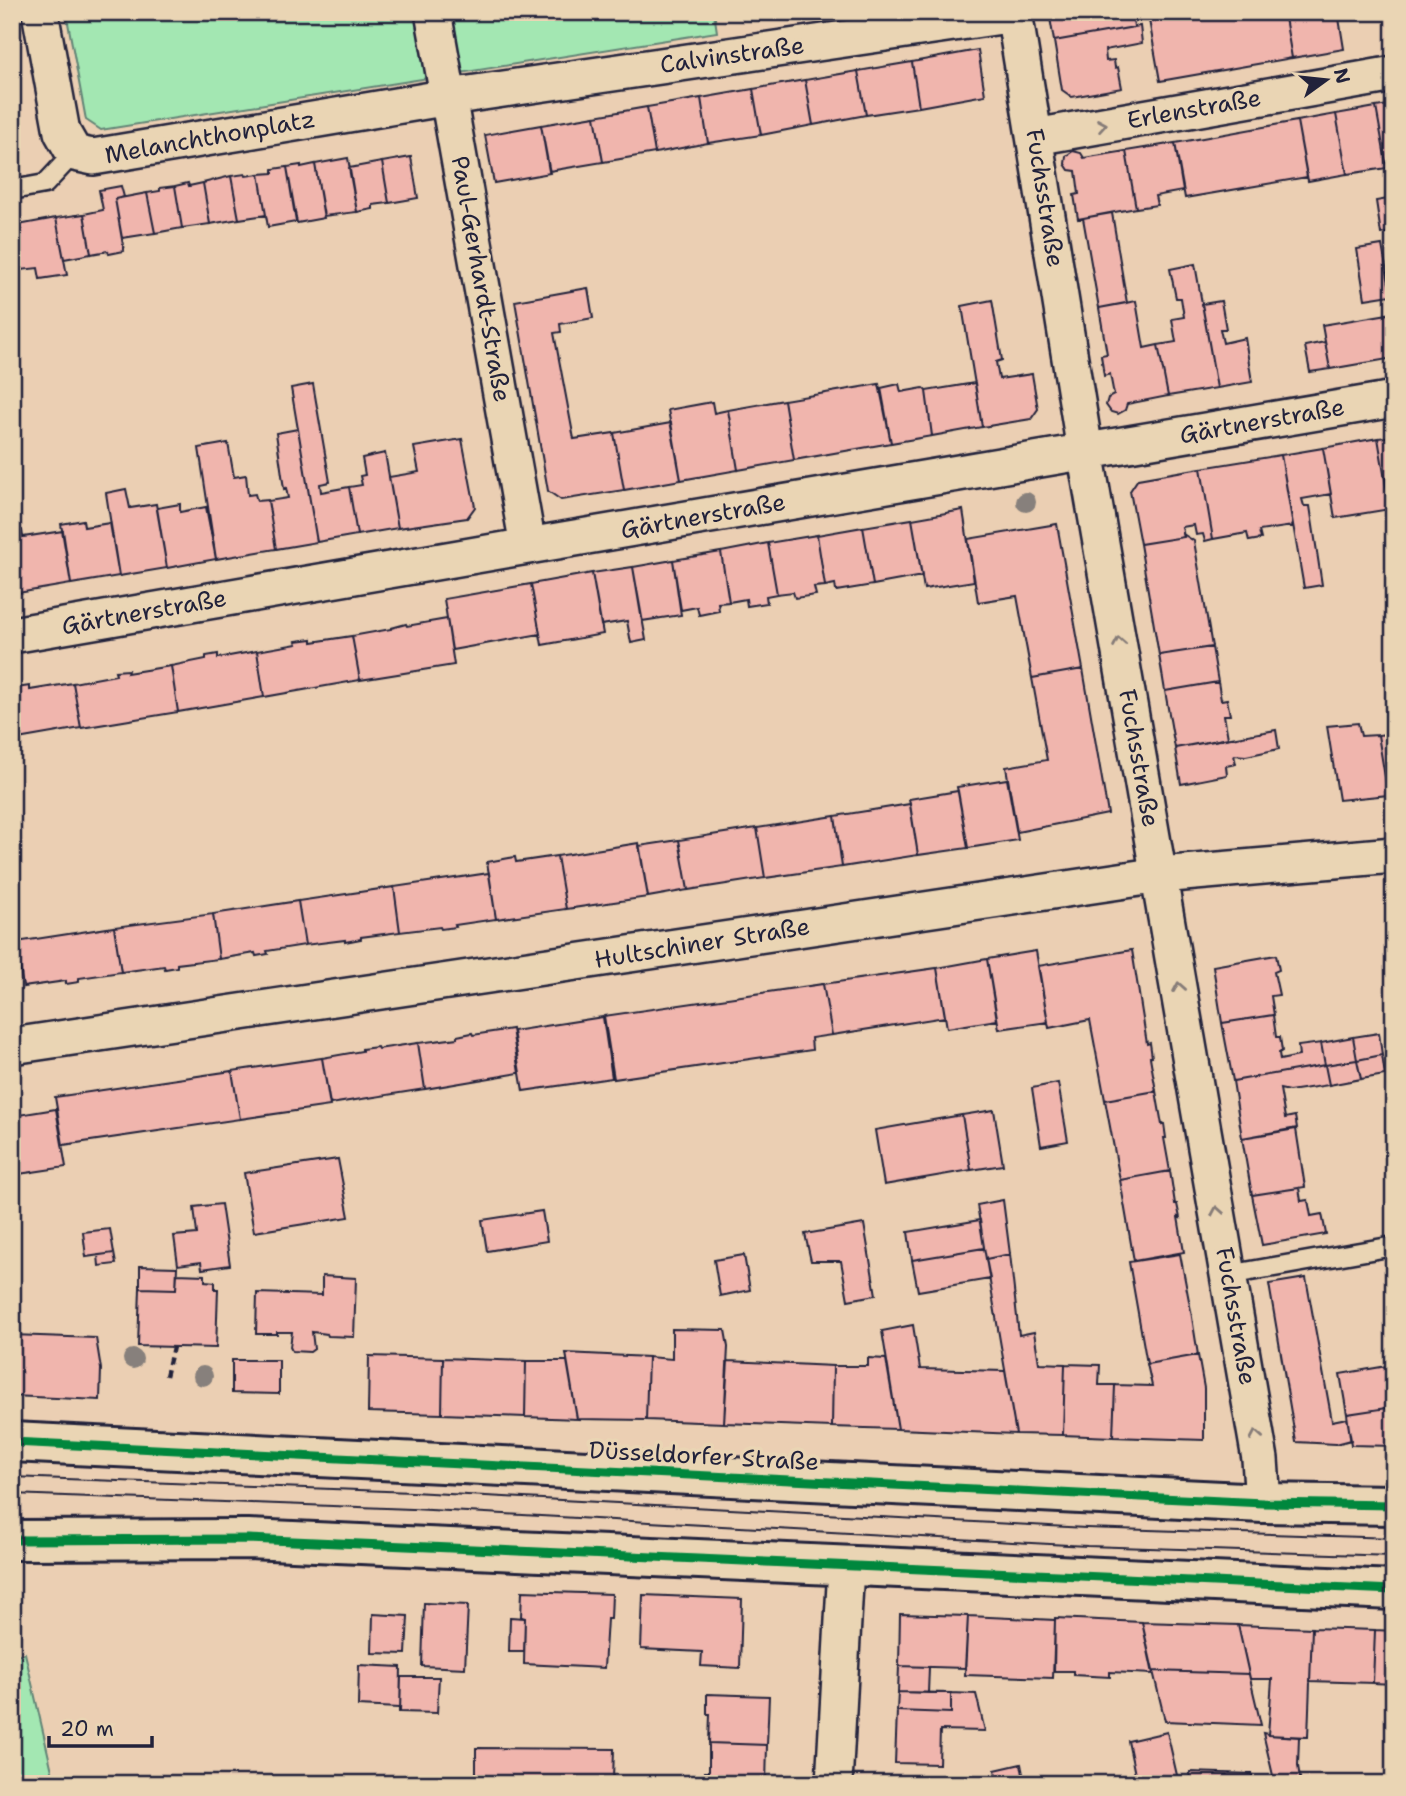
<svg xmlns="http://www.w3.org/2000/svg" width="1406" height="1796" font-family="'Shantell Sans',sans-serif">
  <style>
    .green { fill: #a3e7b2; stroke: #628476; stroke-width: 2 }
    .building { fill: #f0b5ad; stroke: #22223b; stroke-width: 2 }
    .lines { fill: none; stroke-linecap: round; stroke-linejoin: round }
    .service-casing { stroke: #22223b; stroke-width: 23 }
    .minor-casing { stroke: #22223b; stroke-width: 40 }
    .secondary-casing { stroke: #22223b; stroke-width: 44 }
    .path { stroke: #22223b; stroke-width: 4.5; stroke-dasharray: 7 5; stroke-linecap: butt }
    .service { stroke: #ead5b4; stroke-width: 18 }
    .minor { stroke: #ead5b4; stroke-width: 35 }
    .secondary { stroke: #ead5b4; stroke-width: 38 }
    .tram { stroke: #22223b; stroke-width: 2 }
    .cycleway-casing { stroke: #ead5b4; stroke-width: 13 }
    .cycleway { stroke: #00873e; stroke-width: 9 }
    .tree { fill: #87807b }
    .oneway { stroke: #867c78 }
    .labels { text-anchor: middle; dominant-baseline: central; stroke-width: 7; stroke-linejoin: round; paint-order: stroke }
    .street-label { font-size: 24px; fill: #22223b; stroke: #ead5b4 }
  </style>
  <rect width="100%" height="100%" fill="#ebcfb3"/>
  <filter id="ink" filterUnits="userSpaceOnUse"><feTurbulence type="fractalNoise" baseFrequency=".0143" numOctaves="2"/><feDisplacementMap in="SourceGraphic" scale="14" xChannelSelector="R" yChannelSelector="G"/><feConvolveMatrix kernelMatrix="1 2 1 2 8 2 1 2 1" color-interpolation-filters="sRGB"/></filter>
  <g filter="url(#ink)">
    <path class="green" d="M66,12H714L717,32L101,130L86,120Z
      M25,1653L55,1784H12V1656Z"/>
    <path class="building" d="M1049,12H1098L1099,18L1103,12H1132L1134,27L1054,41Z
      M1190,12H1284L1292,58L1160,81L1149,20Z
      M1284,12H1338L1344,49L1292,58Z
      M1140,26L1142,43L1105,50L1106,61L1114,60L1115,68L1118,67L1122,88L1072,97L1062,90L1054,41Z
      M978,50L985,95L919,107L912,62Z
      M912,62L919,107L866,115L858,71Z
      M858,71L866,115L813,125L805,80Z
      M805,80L813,125L761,135L753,89Z
      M753,89L761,135L708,143L701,98Z
      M701,98L708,143L655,153L647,107Z
      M1394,104V166L1387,168L1376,107Z
      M647,107L655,153L603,162L595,116Z
      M1376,107L1387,168L1347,174L1336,114Z
      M1336,114L1347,174L1308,181L1297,121Z
      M595,116L603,162L549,171L541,125Z
      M1297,121L1307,177L1185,198L1175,143Z
      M541,125L550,173L494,183L485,135Z
      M12,130L20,174L12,175Z
      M1175,143L1183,191L1155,196L1157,205L1136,208L1126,151Z
      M1073,151L1081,153L1084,158L1126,151L1136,208L1078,219L1074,195L1079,194L1076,171L1069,170L1065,164L1066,156Z
      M411,157L418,198L389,203L382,162Z
      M348,158L357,212L324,216L315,164Z
      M382,162L389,203L373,205V209L357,212L349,168Z
      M315,164L324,218L297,223L287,167L301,165V167Z
      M287,167L296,222L268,227L259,174L273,173V169Z
      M245,174L246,176L259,174L266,215L239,219L231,176Z
      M231,176L239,219L210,224L203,183Z
      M188,183L189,186L203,183L210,224L182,228L175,186Z
      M121,186L124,197L115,199L124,251L109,254L108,251L91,254L84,214L103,210L99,190Z
      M175,186L182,228L155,233L147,193L160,191V188Z
      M147,193L155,233L122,238L115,199Z
      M1394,198V231L1381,234L1376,201Z
      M1112,213L1127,303L1099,308L1083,218Z
      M84,214L91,254L64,259L56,218Z
      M56,218L67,275L40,279L38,268L21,270L13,226Z
      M1382,245L1391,295L1365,299L1357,249Z
      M1195,264L1217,388L1168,396L1158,345L1176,342L1172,319L1184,317L1181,298H1176L1170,269Z
      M588,288L593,318L560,324L561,332L554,333L574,439L614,433L624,490L561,500L548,491L515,301Z
      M992,300L1002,360L996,362L999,379L1032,374L1038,409L1031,419L982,427L962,306Z
      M1136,301L1144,348L1158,345L1168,396L1127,404L1125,410L1118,414L1111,412L1106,405L1108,398L1114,395L1110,374L1104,376L1101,355L1107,354L1099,308Z
      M1221,301L1226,329H1220L1223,343L1245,338L1252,382L1217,388L1202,304Z
      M1394,313V358L1330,369L1322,325Z
      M1325,342L1330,369L1310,372L1305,346Z
      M975,383L982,427L932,436L926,391Z
      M313,384L330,482L320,484L321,492L349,487L357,535L317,542L291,388Z
      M879,384L891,443L794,460L784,400Z
      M899,384L901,392L923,388L926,391L932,436L891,443L881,388Z
      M784,400L794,460L738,470L728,410Z
      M712,402L714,413L728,410L738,470L681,480L668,410Z
      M671,423L681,480L624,490L614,433Z
      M298,429L317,542L276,549L268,501L288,498L286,488L284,489L276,433Z
      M1394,436V508L1390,509L1378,438Z
      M1378,438L1390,509L1335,518L1323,448Z
      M462,439L475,507L467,518L398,528L389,477L419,472L414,447Z
      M228,443L234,477L246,475L248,495L255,494L257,501L268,500L276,549L216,559L199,448Z
      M1323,448L1331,494L1302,499L1304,506H1310L1322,585L1304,588L1281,455Z
      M385,453L398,528L357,535L349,487L362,485L360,476L365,475L362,458Z
      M1281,455L1293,526L1259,531L1261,539L1249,541L1247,533L1213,539L1201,468Z
      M1201,468L1213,539L1205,541L1203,534L1196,535L1194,525L1182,527L1184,537L1140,544L1130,491L1138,479Z
      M126,489L130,508L156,504L167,568L119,576L106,493Z
      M180,504V512L206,507L216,559L167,568L157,508Z
      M963,510L974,581L924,589L912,519Z
      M912,519L922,576L873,585L863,527Z
      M83,520L84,527L110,523L119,576L71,584L61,524Z
      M1057,524L1083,669L1032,678L1017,596L978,602L968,539Z
      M863,527L873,585L836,591L835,584L825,586L817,535Z
      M22,530L23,537L63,531L71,584L12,594V531Z
      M1183,534L1194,541L1212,647L1159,655L1140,544L1184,537Z
      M817,535L825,586L814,587L816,595L795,598L793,592L777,594L768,543Z
      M768,543L777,594L766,596L767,603L747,606L746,599L729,602L721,552Z
      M721,552L729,602L718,603L719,611L699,615L697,607L681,610L673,560Z
      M673,560L681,615L642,621L633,567Z
      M633,567L646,640L631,643L627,621L601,625L592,573Z
      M592,573L603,634L542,645L531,584Z
      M531,584L540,634L452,650L444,599Z
      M447,619L454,665L360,680L352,636L391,629V628L406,624L407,626Z
      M352,636L360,680L264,697L257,651L297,644L296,641L312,639V642Z
      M1212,647L1218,682L1165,691L1159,655Z
      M257,651L264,697L178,712L171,666L206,659V656L218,654V658Z
      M171,666L178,712L81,728L73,683L116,675L115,671L128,670L127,673Z
      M1083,669L1108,814L1017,832L1006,767L1047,760L1032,678Z
      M1218,682L1221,700L1227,699L1230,715H1224L1228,738L1175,748L1165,691Z
      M73,683L81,728L12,740V693L17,692L16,688L30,686V690Z
      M1358,723L1361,736L1378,735L1388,795L1339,800L1327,726Z
      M1276,730L1279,749L1246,756L1234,755L1236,764L1226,766L1227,775L1181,784L1175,748Z
      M1394,733V795H1388L1378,735Z
      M1007,779L1018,840L968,848L957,787Z
      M958,791L968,848L918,855L909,799Z
      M910,804L918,855L842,867L835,816Z
      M835,816L842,867L765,878L757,828Z
      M757,828L765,878L688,890L679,840Z
      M679,840L688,890L648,897L639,846Z
      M639,843L648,897L566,909L557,856Z
      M557,856L566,909L496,919L487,862L515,857L516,862Z
      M489,873L496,919L455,925L456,927L441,929L440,927L400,932L394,887Z
      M394,887L400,932L361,937V939L345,942V940L305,945L298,901Z
      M298,901L305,945L267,951L268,954L256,956L255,953L219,959L213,914Z
      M213,914L219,959L177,964V967L165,969L164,966L121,972L114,927Z
      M13,920L19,965L12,966V920Z
      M114,927L121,972L79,978V982L66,984V981L23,987L16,942Z
      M1394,929V968L1388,930Z
      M1132,950L1147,1044L1150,1043L1152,1057H1150L1156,1091L1105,1100L1090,1020L1049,1028L1038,966Z
      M1036,951L1048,1022L999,1029L987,959Z
      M1276,955L1279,970L1274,972L1279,995L1271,996L1274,1015L1222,1023L1213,966Z
      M987,959L997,1020L947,1028L937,968Z
      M937,968L945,1017L832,1035L823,984Z
      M823,984L832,1035L811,1038L812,1050L614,1079L604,1016Z
      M1273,1015L1276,1037H1280L1282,1051L1279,1053L1280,1060L1299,1056L1298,1046L1321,1043L1325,1065L1233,1081L1222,1023Z
      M603,1017L612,1078L523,1091L513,1031Z
      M512,1029L519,1073L425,1089L418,1043L457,1038V1036L472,1033L473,1035Z
      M1379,1033L1382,1055L1357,1060L1353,1037Z
      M1353,1037L1357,1060L1325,1065L1321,1043Z
      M418,1043L425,1089L330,1104L322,1058L362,1051V1049L377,1047L378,1049Z
      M1382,1055L1385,1075L1361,1079L1357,1060Z
      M322,1058L330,1106L240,1119L232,1071Z
      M1357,1060L1361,1079L1329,1085L1325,1065Z
      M1325,1065L1329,1085L1289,1091L1280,1089L1285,1118L1295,1116L1297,1128L1242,1138L1233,1081Z
      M232,1071L240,1119L63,1145L55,1097Z
      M1058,1083L1068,1141L1041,1146L1032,1088Z
      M1394,1084V1123L1387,1085Z
      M1156,1091L1162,1125L1164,1124L1166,1138H1164L1170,1171L1120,1180L1105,1100Z
      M56,1109L66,1167L12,1175V1116Z
      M994,1110L1003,1165L971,1170L962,1115Z
      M962,1115L971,1170L884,1185L875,1130Z
      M1296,1129L1305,1187L1252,1195L1242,1138Z
      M338,1159L349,1217L254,1232L244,1173Z
      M1170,1171L1175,1204H1177L1180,1218L1178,1217L1184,1252L1134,1261L1120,1180Z
      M1299,1188L1301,1201L1308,1200L1311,1216L1322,1214L1326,1234L1262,1245L1252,1195Z
      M1003,1200L1010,1254L986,1259L977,1205Z
      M221,1204L230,1265L202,1269L201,1262L178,1265L174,1236L197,1234L194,1207Z
      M542,1211L547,1241L487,1251L482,1220Z
      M980,1220L984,1248L912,1260L908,1232Z
      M864,1224L876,1295L848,1300L841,1261H811L805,1234Z
      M110,1229L114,1253L86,1257L83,1232Z
      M984,1248L990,1279L918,1291L912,1260Z
      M114,1253L116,1264L99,1266L98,1255Z
      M1010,1254L1019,1335L1034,1332L1039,1363L1065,1364L1063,1435L1016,1434L986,1259Z
      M1180,1254L1191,1311L1198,1355L1147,1364L1129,1262Z
      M744,1255L750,1290L720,1296L714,1260Z
      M140,1266L177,1267L176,1289L140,1288Z
      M177,1274L205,1275V1281L215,1282V1289H218L216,1348L138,1346L140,1288L176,1289Z
      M322,1276L356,1278L354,1337L328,1336L327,1334L312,1332L314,1349L310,1352L292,1351L290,1347L292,1332H277V1334H256L257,1293L322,1295Z
      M1306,1278L1332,1421L1347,1418L1351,1440L1336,1444L1296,1442L1269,1284Z
      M913,1325L920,1369L1005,1371L1016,1434L898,1429L882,1331Z
      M672,1329L725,1330L728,1347L724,1423L646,1420L648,1357L672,1359Z
      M12,1335L96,1338L101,1369L100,1400L12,1396Z
      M566,1353L648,1357L646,1420L577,1419Z
      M1198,1355L1204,1388V1440L1113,1437L1115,1385L1152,1386L1147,1364Z
      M369,1356L443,1358L442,1414L368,1412Z
      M443,1358L526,1361L525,1417L442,1414Z
      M868,1358L886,1359L898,1429L832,1427L833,1366H868Z
      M232,1360H279V1394L232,1393Z
      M526,1361H567L577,1419L525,1417Z
      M728,1361L833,1366L832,1427L724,1423Z
      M1065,1364L1100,1365L1099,1385H1115L1113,1437L1063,1435Z
      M1393,1365L1394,1407L1347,1414L1340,1374Z
      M1394,1407V1446L1351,1445L1347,1414Z
      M522,1591L612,1594L611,1619H607L604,1668L524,1664L525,1618L521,1617Z
      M643,1595L742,1599L740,1668L701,1666L702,1652L641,1649Z
      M424,1603L468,1605L465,1668L422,1666Z
      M373,1614L408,1616L406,1654L372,1653Z
      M900,1614L968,1616L965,1668L899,1666Z
      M968,1616L1055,1620L1053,1678L965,1675Z
      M510,1617L525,1618L524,1652H509Z
      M1055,1618L1142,1622L1153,1674L1110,1672V1677L1073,1675V1671H1054Z
      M1142,1622L1238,1625L1249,1674L1153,1671Z
      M1238,1625L1312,1628L1308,1737L1268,1735L1272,1679H1250Z
      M1312,1628L1375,1630L1373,1683L1310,1681Z
      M1375,1630L1394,1631V1684L1373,1683Z
      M359,1665L401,1667L400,1712H399V1708L358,1706Z
      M899,1666L929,1667L928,1693L898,1692Z
      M1153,1671L1249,1674L1261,1725L1165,1721Z
      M401,1677H439L437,1713L400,1712Z
      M898,1692L951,1693V1713L897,1711Z
      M951,1693L976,1694L985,1731L940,1730L939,1764L895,1763L897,1711L951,1713Z
      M707,1694L769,1696L767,1745L709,1743L710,1714H707Z
      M1167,1732L1179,1784H1137L1128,1741Z
      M1263,1733L1268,1734V1735L1299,1737L1298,1766L1301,1784H1275Z
      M709,1743L767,1745L766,1784H705V1772H709Z
      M476,1748L614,1749L613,1779H476Z
      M1021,1764L1025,1784H998L995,1770Z
      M1190,1772L1252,1774L1251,1784H1190Z
      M938,1780H965V1784H938Z"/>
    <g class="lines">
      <defs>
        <path id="service" d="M12,190L45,184L74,153
          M1228,1275L1394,1246"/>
        <path id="minor" d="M40,12L62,132L74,153L93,157L449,97L1015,14
          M433,12L528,546
          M1014,12L1085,451L1260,1459L1263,1503
          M1035,137L1394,74
          M12,635L528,546L1394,399
          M12,1046L1160,875L1394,855
          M834,1784L846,1566"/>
        <path id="secondary" d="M12,1442L1263,1503L1394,1505
          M12,1540L248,1539L1394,1590"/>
      </defs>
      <use href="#service" class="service-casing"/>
      <use href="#minor" class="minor-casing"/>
      <use href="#secondary" class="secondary-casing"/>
      <path class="path" d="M166,1376L173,1347"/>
      <use href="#service" class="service"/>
      <use href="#minor" class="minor"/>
      <use href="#secondary" class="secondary"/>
      <path class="tram" d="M12,1477L412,1492L1086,1528L1394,1538
        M12,1494L412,1509L1087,1546L1394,1556"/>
      <defs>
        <path id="cycleway" d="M12,1442L1263,1503L1394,1505
          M12,1540L248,1539L1394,1590"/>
      </defs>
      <use href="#cycleway" class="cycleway-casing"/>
      <use href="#cycleway" class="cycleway"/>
    </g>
    <g class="tree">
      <circle cx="1026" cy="502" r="10"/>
      <circle cx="133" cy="1359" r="10"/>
      <circle cx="203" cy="1376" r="10"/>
    </g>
    <defs><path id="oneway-chevron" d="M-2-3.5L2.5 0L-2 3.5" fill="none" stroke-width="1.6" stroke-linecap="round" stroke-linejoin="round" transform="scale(1.75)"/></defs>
    <g class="oneway">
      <use href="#oneway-chevron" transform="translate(1102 125) rotate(-10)"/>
      <use href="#oneway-chevron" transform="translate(1119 642) rotate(-100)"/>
      <use href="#oneway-chevron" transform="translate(1179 987) rotate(-100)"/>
      <use href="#oneway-chevron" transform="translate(1217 1211) rotate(-100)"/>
      <use href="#oneway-chevron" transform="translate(1256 1435) rotate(-100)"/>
    </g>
  </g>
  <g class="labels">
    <g class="street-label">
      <text transform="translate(732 55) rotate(-8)">Calvinstraße</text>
      <text transform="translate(1194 109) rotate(-10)">Erlenstraße</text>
      <text transform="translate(210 137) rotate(-10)">Melanchthonplatz</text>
      <text transform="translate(1045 198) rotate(81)">Fuchsstraße</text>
      <text transform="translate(481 279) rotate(80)">Paul-Gerhardt-Straße</text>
      <text transform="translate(1262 421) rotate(-10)">Gärtnerstraße</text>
      <text transform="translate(703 516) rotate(-10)">Gärtnerstraße</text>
      <text transform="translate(144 612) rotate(-10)">Gärtnerstraße</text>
      <text transform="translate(1139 758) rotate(80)">Fuchsstraße</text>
      <text transform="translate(702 943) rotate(-9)">Hultschiner Straße</text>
      <text transform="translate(1236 1316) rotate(80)">Fuchsstraße</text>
      <text transform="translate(704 1456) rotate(3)">Düsseldorfer Straße</text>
    </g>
  </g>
  <rect width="1406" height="1796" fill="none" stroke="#ead5b4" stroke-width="42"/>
  <rect x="21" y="21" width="1364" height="1754" fill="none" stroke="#22223b" stroke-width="2.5" filter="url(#ink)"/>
  <g transform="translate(1326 80) rotate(75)" stroke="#ead5b4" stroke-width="5" paint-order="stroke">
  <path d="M0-5L12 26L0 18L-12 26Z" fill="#22223b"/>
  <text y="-10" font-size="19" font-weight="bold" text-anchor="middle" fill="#22223b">N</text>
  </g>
  <path d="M49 1736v10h103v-10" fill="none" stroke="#22223b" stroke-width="3.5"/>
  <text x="60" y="1736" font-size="21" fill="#22223b" stroke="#ead5b4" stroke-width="5" paint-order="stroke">20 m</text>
</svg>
